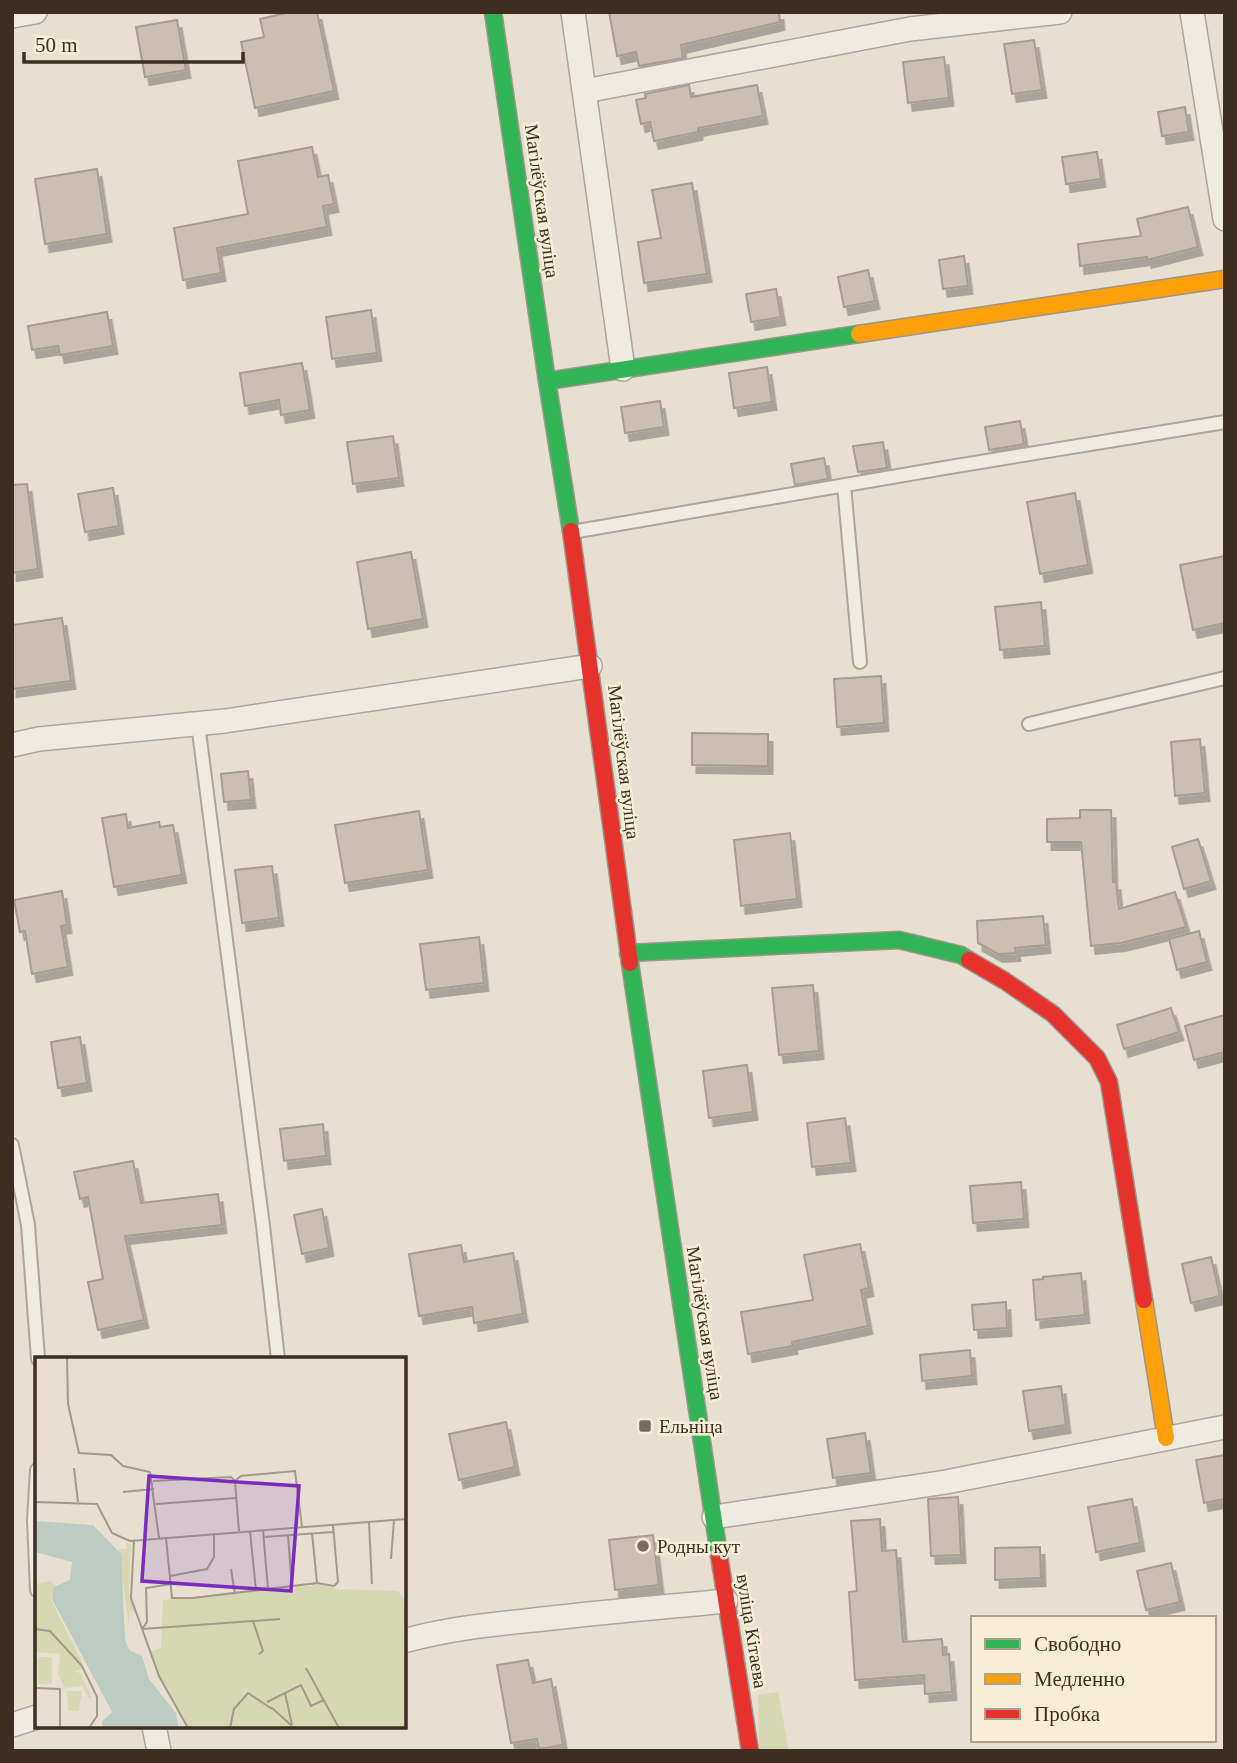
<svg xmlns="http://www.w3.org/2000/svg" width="1237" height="1763" font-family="'Times New Roman',serif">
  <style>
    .green { fill: #d6d7b3 }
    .building { fill: #cbbfb2; stroke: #a89c90; stroke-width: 2; filter: url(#shadow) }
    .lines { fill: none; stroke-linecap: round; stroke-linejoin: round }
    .lane-casing { stroke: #ada599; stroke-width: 16 }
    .street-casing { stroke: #ada599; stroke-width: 26 }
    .fast-casing { stroke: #9c958a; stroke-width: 19 }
    .slow-casing { stroke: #9c958a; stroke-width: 19 }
    .jam-casing { stroke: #9c958a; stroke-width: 19 }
    .lane { stroke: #efebe3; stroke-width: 12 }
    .street { stroke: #efebe3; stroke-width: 23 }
    .fast { stroke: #30b455; stroke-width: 16 }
    .slow { stroke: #ff9f0a; stroke-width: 16 }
    .jam { stroke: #e5322d; stroke-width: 16 }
    .poi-dot { fill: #786c5e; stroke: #f7eed8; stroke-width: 2.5 }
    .labels { text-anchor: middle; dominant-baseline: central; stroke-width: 5; stroke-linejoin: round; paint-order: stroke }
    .street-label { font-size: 19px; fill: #3d2e20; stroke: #f7eed8 }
    .poi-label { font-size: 19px; fill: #3d2e20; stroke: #f7eed8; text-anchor: start }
    .inset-road { fill: none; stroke: #a3998a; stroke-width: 2 }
    .view { fill: #7b2cbf; fill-opacity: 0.15; stroke: #7b2cbf; stroke-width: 3.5 }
    .inset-edge { fill: none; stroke: #3d2e20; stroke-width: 3.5 }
  </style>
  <defs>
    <filter id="shadow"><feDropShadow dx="4.5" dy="8" stdDeviation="0" flood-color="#0004"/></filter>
  </defs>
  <rect width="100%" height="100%" fill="#e7e0d1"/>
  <path class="green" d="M778,1692L789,1751H759L758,1695Z"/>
  <path class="building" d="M290,12H317L334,91L255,108L241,42L264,37L260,19Z
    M609,12H779L780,22L681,45L683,58L639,66L636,52L617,56Z
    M177,20L186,70L145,77L136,27Z
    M1034,40L1042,90L1012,94L1004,44Z
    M944,57L949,98L908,103L903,62Z
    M689,85L691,97L757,85L763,116L698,128V132L654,141L650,122L641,124L636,100L646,98L645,94Z
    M1185,107L1189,132L1162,136L1158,112Z
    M312,147L318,177L328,175L334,204L323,206L327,227L217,248L221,273L183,280L174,228L248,214L238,161Z
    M1097,152L1101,179L1066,184L1062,157Z
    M97,169L107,234L45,244L35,179Z
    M692,183L707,274L644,283L638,242L661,238L652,190Z
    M1188,207L1198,247L1147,260V257L1080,266L1078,244L1141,236L1137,219Z
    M964,256L968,286L943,289L939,260Z
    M868,270L875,301L844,307L838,277Z
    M776,289L781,317L751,322L746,294Z
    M371,310L377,353L332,359L326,317Z
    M107,312L113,346L60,355L58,346L32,350L28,326Z
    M302,363L310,410L281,415L279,400L245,406L240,373Z
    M767,367L772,402L734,408L729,373Z
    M660,401L664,427L625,433L621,407Z
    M1020,421L1024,444L989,450L985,427Z
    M393,436L399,478L353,484L347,442Z
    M883,442L887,468L858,472L853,446Z
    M824,458L828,479L795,485L791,464Z
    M27,484L38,569L12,573V485Z
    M113,488L119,526L85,532L78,494Z
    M1075,493L1088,565L1040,574L1027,502Z
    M411,552L423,619L368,629L357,562Z
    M1225,556V623L1193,630L1180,565Z
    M1041,602L1045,646L1000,650L995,607Z
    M62,618L71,681L12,689V625Z
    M881,676L884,723L837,727L834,679Z
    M692,733L768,734V766L692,765Z
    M1200,739L1205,793L1175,796L1171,742Z
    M248,771L251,800L224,802L221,774Z
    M1080,810H1111L1113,882H1116L1119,909L1175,892L1186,927L1121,943L1091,946L1081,842H1047V819L1080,818Z
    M419,811L428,870L345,883L335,825Z
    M126,814L128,828L159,822L160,827L173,825L182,875L114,887L102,818Z
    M790,833L797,899L741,906L734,840Z
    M1198,839L1211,881L1184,889L1172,847Z
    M272,866L279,918L242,923L235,870Z
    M62,891L67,925L61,926L68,967L32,974L25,931L20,932L14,900Z
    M1043,916L1046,945L1015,948L1016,953L998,954L978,943L977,921Z
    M1199,931L1207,962L1177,970L1169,939Z
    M479,937L484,983L426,990L420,944Z
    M813,985L819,1051L779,1055L772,988Z
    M1171,1008L1179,1032L1124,1049L1117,1025Z
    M1225,1015V1052L1194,1060L1185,1026Z
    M80,1037L87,1083L58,1088L51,1042Z
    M747,1065L753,1112L709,1118L703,1071Z
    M845,1118L851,1163L812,1167L807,1123Z
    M323,1124L326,1156L284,1161L280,1129Z
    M133,1161L141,1203L218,1194L222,1225L125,1236L144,1320L98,1330L88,1282L103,1279L88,1197L80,1199L74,1172Z
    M1021,1182L1024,1219L973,1223L970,1186Z
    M322,1209L329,1248L302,1254L294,1215Z
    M860,1244L869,1288L861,1290L868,1326L792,1342L793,1346L748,1354L741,1312L813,1300L804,1255Z
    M461,1245L464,1262L513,1253L523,1314L474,1323L472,1307L419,1316L409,1254Z
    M1211,1257L1220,1296L1191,1303L1182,1264Z
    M1081,1273L1085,1315L1036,1320L1033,1280L1043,1279V1277Z
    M1006,1302L1007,1328L974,1330L972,1305Z
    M970,1350L972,1376L922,1381L920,1355Z
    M1061,1386L1066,1425L1029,1431L1023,1391Z
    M506,1422L515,1467L459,1480L449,1434Z
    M865,1433L871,1473L833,1478L827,1439Z
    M1225,1455V1499L1204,1503L1196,1460Z
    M958,1497L961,1555L931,1556L928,1499Z
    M1132,1499L1140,1543L1096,1552L1088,1507Z
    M880,1519L882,1551L896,1550L903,1642L942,1639L943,1655L949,1654L952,1692L925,1694L924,1675L855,1680L849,1592L857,1591L851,1521Z
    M653,1535L659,1585L615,1590L609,1540Z
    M1040,1547L1041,1578L995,1580V1548Z
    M1171,1563L1180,1602L1146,1610L1137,1571Z
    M528,1660L533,1683L551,1679L563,1745L539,1749L537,1739L511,1743L497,1665Z"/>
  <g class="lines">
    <defs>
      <path id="lane" d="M844,485L860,662
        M572,532L950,467L1225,422
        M198,724L263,1226L278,1359
        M1029,724L1225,678
        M12,1145L28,1225L38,1359
        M37,1470L34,1520L37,1590"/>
      <path id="street" d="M573,12L623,369
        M1192,12L1225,219
        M12,16L35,12
        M585,91L910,29L1060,12
        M12,745L39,739L225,721L590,666
        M714,1517L946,1482L1225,1427
        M404,1641C450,1628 496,1624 543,1619C604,1612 665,1607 726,1601
        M12,1725L37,1717
        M154,1726L159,1751"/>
      <path id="fast" d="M493,12L547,381L571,531
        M547,381L859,334
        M628,953L899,940L961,955L969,960
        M630,963L719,1555"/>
      <path id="slow" d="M859,334L1225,279
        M1144,1300L1166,1438"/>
      <path id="jam" d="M571,531L630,963
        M969,960L1005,981L1053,1014L1097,1058L1109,1082L1144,1300
        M719,1555L750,1751"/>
    </defs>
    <use href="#lane" class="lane-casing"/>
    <use href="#street" class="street-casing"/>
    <use href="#fast" class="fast-casing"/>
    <use href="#slow" class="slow-casing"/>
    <use href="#jam" class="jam-casing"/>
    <use href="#lane" class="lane"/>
    <use href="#street" class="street"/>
    <use href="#fast" class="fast"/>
    <use href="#slow" class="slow"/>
    <use href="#jam" class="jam"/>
  </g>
  <g class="poi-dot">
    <rect x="638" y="1419" width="14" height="14" rx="3.5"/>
    <circle cx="643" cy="1546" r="7"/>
  </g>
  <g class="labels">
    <g class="street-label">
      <text transform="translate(542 201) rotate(82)">Магілёўская вуліца</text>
      <text transform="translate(624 762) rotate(83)">Магілёўская вуліца</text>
      <text transform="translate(705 1323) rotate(81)">Магілёўская вуліца</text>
      <text transform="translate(752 1631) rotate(81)">вуліца Кітаева</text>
    </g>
    <g class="poi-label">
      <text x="659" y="1426">Ельніца</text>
      <text x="657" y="1546">Родны кут</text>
    </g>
  </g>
  <g transform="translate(35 1357)">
    <rect width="371" height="371" fill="#e7e0d1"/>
    <path d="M91,186L96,187L94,234L101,256L94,253V268L83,192H92ZM0,220L3,227L14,224L20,227L16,243L47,305V312L38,314L45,316L57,340L54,342L47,329L30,331L23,317L25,297L1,295ZM294,227L301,232L363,234L371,246V371H154L123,317L116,294L126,291L128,243ZM3,300H17V327H3ZM32,334H47L44,354H33Z" fill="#d6d7b3"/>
    <path d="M0,164L58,168L86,197L90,282L94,293L107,299L114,322L141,356L144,371H68L67,365L77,355L17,242L19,230L35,223L37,205L0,195Z" fill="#bcccc2"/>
    <path class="inset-road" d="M32,0L33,47L44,96L76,98L88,109L115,115L124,181M39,111L43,145M118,124L196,120L200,124M200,124L206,119L260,114L267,170M200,124L204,174M88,135L119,132M0,145L62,147L77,176L95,184L371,162M121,147L201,141M334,166L337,227M228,173L233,232M215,174L221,234M253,178L257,230M229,180L298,175M131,181L137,241H158L282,226L277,176M99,184L96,241L124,319L153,371M356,202L359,163M196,212L200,237M135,219L172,212L179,200V178M282,226L299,229L303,225L298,168M218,264L228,294L224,297M0,272L15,274L47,309L62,340V359L54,371M107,272L245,262M107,272L112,265L111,231L136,227M271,311L304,371M0,331L25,332V371M250,336L257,368M232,345L266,328L276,349L289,343M236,350L257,369M195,371L199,352L213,336L237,352"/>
    <path class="view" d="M114,119L264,129L256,234L107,224Z"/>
    <rect width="371" height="371" class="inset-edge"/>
  </g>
  <rect width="1237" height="1763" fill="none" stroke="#3d2e20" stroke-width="28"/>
  <rect x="971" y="1616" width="245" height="126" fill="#f7eed8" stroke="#ada18e" stroke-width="2"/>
  <rect x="985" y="1639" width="35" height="10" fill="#30b455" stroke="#ada18e" stroke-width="2"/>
  <text x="1034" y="1651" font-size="21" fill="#3d2e20">Свободно</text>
  <rect x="985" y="1674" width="35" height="10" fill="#ff9f0a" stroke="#ada18e" stroke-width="2"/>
  <text x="1034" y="1686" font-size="21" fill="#3d2e20">Медленно</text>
  <rect x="985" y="1709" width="35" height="10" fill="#e5322d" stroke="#ada18e" stroke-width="2"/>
  <text x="1034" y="1721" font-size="21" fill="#3d2e20">Пробка</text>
  <path d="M24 52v10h219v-10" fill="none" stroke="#3d2e20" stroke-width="3.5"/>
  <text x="35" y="52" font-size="21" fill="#3d2e20" stroke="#f7eed8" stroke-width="5" paint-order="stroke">50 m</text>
</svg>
